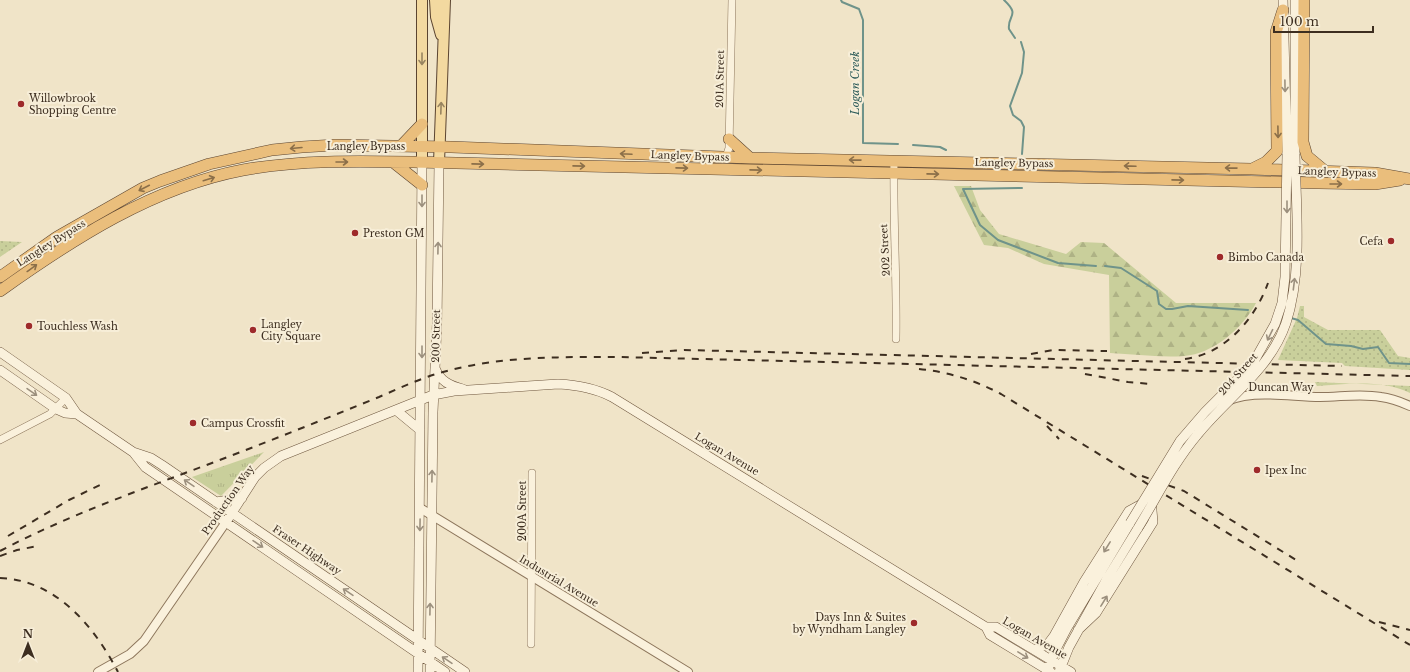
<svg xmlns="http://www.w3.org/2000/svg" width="1410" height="672" font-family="'Libre Baskerville',serif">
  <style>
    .grass { fill: url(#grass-dots) }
    .forest { fill: url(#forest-firs) }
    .park { fill: url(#park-tufts) }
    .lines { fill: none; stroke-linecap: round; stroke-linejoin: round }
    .stream { stroke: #6f938a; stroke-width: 2 }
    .minor-casing { stroke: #8d765c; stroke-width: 8 }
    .tertiary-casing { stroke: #8d765c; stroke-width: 10 }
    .secondary-casing { stroke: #6f573f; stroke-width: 10 }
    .primary-casing { stroke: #5b4430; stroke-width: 12 }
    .trunk-casing { stroke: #5b4430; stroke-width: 12 }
    .minor { stroke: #faf1dc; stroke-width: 7 }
    .tertiary { stroke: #faf1dc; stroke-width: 8 }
    .secondary { stroke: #faf1dc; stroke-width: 9 }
    .primary { stroke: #f3d9a0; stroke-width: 10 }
    .trunk { stroke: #eabe7c; stroke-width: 11 }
    .rail { stroke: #3d2e20; stroke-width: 2; stroke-dasharray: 7 7; stroke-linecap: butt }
    .secondary-bridge-casing { stroke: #6f573f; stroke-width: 10; stroke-linecap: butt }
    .secondary-bridge { stroke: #faf1dc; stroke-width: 9 }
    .oneway { stroke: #988460 }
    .oneway2 { stroke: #9c907e }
    .oneway3 { stroke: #8b6f49 }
    .poi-dot { fill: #9e2a2b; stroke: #f7eed8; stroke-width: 1.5 }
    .labels { text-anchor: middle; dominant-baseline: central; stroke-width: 4; stroke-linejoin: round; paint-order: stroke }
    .street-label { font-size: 10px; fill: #3d2e20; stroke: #f7eed8 }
    .poi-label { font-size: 10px; fill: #3d2e20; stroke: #f7eed8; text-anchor: start }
    .water-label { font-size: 11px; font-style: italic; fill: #2f5d5a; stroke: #f7eed8 }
  </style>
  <defs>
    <pattern id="grass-dots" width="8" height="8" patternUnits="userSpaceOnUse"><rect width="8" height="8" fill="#c9cf9b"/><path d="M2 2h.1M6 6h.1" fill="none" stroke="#aeb285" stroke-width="1.8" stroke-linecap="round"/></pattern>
    <pattern id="forest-firs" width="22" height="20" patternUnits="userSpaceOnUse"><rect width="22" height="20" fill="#c9cf9b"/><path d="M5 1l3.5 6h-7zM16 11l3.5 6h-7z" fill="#aeb285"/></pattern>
    <pattern id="park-tufts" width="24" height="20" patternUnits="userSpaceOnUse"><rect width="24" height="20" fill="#c9cf9b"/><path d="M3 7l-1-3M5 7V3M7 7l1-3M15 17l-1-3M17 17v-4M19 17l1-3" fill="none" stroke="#aeb285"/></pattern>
  </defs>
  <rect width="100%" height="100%" fill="#f0e4c8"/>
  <path class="grass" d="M0,241L22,242L0,257Z
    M1300,306H1304V317L1328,330H1380L1398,356L1410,358V370L1345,366L1342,363L1278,360L1297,318Z
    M1315,382L1410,386V393C1383,379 1345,384 1317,386Z"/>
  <path class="forest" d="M954,186H971L980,210L999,234L1066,254L1081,242L1104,243L1176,303H1256C1243,328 1213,354 1184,356C1160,358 1134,354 1110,353L1109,275L1044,264L1008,248L984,245Z"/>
  <path class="park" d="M264,452L221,496L192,477Z"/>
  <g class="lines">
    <path class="stream" d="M841,0L842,2L859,9L863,20V143L898,144
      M1004,0C1021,16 1007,15 1009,29L1015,38
      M1021,42L1024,52L1022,73L1010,106L1013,115L1021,121L1024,127L1022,154
      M913,145L940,147L946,150
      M1022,188L963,189L980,225L998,240L1058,263L1096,266
      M1105,266L1121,268L1157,291L1159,304L1166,309H1172L1188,306L1248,310
      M1291,318L1298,320L1326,344L1351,346L1363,349L1378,347L1389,363L1410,364"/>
    <defs>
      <path id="minor" d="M726,157L729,148L732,0
        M894,160C893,220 897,280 896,339
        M0,440L50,414L66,398
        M531,644L532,473"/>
      <path id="tertiary" d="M1175,458C1185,440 1200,418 1218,406C1246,387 1288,397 1320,397C1340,397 1361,393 1381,397C1391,398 1401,402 1410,406
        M420,508L688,672
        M98,672L130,654L144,641L226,522"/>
      <path id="secondary" d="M1283,0L1287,154
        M1295,0V154
        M0,352L66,398L77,414L133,452L145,467L445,672
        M435,368C440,381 450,386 463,389
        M0,370L56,409L65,413L77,414
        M397,411L420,430
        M133,452L151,458L162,465L465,672
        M216,502L242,498
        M226,522L255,477L264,468L281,456L433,395L454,391L558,384C577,385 595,388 612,397L986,627H996L1071,672
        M986,627L990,635L1051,672
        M1035,650L1048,644L1054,636L1084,582L1129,511L1151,499L1153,522L1096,613L1078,630
        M418,672L422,162
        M430,672L433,412L437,324L439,163
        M1047,672L1054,653L1067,628L1130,523
        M1059,672L1069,647L1108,577L1138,528"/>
      <path id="primary" d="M435,0L436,17L441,35
        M422,162V0
        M439,163L445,0"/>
      <path id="trunk" d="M1304,0L1303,142L1307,156L1325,171
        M729,139L750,158
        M401,146L422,124
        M393,162L422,185
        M1254,168L1266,162L1277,151L1276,32L1283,10
        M0,277L57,237L143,188L160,181L209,164L272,150L302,147L335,145L451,147L750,158L1252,169L1375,173L1410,179
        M0,291C73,239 153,187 243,170C299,160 356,161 413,162L1319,183L1375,184L1400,180"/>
    </defs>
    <use href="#minor" class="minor-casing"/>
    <use href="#tertiary" class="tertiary-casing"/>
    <use href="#secondary" class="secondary-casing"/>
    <use href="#primary" class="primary-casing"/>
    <use href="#trunk" class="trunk-casing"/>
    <use href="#minor" class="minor"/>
    <use href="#tertiary" class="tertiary"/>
    <use href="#secondary" class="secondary"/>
    <use href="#primary" class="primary"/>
    <use href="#trunk" class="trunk"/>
    <path class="rail" d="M642,353L684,350L1342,366
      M1031,354L1053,350L1107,351
      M1185,359C1225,354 1255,319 1268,283
      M919,369C948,372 975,380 1001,394L1410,645
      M1085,374L1128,382L1151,384
      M1047,426L1059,439
      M1142,476L1184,491L1301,563
      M8,536L69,500L102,484
      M0,551C76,511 158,484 238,453C285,435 332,416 379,397C400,388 421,378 443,372C500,356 561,357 620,357L1410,376
      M0,556L17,550L38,546
      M0,578C56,580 94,626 118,672
      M1379,622L1410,630"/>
    <defs>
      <path id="secondary-bridge" d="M1130,523L1180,441L1205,412L1252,365L1275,324L1282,303L1285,277L1287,154
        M1138,528C1157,497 1174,462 1198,434C1228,397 1270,370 1286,323C1303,271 1296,208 1295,154"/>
    </defs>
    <use href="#secondary-bridge" class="secondary-bridge-casing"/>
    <use href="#secondary-bridge" class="secondary-bridge"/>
  </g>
  <defs><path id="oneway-shaft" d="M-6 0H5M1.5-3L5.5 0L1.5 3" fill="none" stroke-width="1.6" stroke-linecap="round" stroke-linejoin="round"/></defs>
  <g class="oneway">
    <use href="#oneway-shaft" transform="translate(422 59) rotate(90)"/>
    <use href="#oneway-shaft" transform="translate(441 108) rotate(-88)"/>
  </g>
  <g class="oneway2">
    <use href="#oneway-shaft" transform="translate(1285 86) rotate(89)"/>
    <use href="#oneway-shaft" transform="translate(422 201) rotate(90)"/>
    <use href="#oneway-shaft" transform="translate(1287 207) rotate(90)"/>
    <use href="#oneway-shaft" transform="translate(438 248) rotate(-89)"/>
    <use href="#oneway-shaft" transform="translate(1294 284) rotate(-83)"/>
    <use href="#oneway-shaft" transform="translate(1270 335) rotate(116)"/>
    <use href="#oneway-shaft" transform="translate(422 352) rotate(90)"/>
    <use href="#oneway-shaft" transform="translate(32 392) rotate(35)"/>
    <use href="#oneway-shaft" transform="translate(432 476) rotate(-89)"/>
    <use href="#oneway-shaft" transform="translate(189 483) rotate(-146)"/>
    <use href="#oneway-shaft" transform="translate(420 525) rotate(91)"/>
    <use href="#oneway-shaft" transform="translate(258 544) rotate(34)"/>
    <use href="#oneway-shaft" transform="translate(1107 547) rotate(122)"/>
    <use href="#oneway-shaft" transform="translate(348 592) rotate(-146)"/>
    <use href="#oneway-shaft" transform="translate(1104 601) rotate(-58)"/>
    <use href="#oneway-shaft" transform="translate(430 609) rotate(-89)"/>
    <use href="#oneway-shaft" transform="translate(1023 655) rotate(31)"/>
    <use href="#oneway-shaft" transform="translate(447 660) rotate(-146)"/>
  </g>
  <g class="oneway3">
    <use href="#oneway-shaft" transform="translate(1278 132) rotate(89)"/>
    <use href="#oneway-shaft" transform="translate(296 148) rotate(175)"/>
    <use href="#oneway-shaft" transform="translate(626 154) rotate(-177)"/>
    <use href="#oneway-shaft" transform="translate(855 160) rotate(-179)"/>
    <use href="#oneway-shaft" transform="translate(342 162)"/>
    <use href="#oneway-shaft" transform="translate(478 164) rotate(1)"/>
    <use href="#oneway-shaft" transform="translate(579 166) rotate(1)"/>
    <use href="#oneway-shaft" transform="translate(1130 166) rotate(-178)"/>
    <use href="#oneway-shaft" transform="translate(682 168) rotate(1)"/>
    <use href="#oneway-shaft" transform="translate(1231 168) rotate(-179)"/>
    <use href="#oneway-shaft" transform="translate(756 170) rotate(1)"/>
    <use href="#oneway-shaft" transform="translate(933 174) rotate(1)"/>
    <use href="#oneway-shaft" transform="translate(209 179) rotate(-17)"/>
    <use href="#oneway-shaft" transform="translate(1178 180) rotate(1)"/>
    <use href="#oneway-shaft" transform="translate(1336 184)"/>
    <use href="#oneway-shaft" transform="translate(144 188) rotate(153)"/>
    <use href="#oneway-shaft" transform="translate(32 268) rotate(-36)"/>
  </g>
  <g class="poi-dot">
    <circle cx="21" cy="104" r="4"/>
    <circle cx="355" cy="233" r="4"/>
    <circle cx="1391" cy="241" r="4"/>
    <circle cx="1220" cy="257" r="4"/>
    <circle cx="29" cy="326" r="4"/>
    <circle cx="253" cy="330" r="4"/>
    <circle cx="193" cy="423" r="4"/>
    <circle cx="1257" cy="470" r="4"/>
    <circle cx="914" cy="623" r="4"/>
  </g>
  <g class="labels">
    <g class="street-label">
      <text transform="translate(720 79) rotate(-89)">201A Street</text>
      <text x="366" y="146">Langley Bypass</text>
      <text transform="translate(690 156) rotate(2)">Langley Bypass</text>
      <text transform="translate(1014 163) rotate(1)">Langley Bypass</text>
      <text transform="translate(1337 172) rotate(2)">Langley Bypass</text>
      <text transform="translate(51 243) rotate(-32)">Langley Bypass</text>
      <text transform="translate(885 250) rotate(-93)">202 Street</text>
      <text transform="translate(436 336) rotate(-89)">200 Street</text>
      <text transform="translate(1238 374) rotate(-48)">204 Street</text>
      <text x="1281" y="387">Duncan Way</text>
      <text transform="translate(727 454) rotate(31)">Logan Avenue</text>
      <text transform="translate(228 500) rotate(-55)">Production Way</text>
      <text transform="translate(522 511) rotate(-90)">200A Street</text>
      <text transform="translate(307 550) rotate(34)">Fraser Highway</text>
      <text transform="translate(559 581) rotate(31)">Industrial Avenue</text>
      <text transform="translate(1035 638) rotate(30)">Logan Avenue</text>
    </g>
    <g class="poi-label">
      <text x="29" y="98">Willowbrook<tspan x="29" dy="12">Shopping Centre</tspan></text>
      <text x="363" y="233">Preston GM</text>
      <text x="1383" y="241" text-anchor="end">Cefa</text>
      <text x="1228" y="257">Bimbo Canada</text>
      <text x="261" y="324">Langley<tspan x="261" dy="12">City Square</tspan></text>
      <text x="37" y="326">Touchless Wash</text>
      <text x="201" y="423">Campus Crossfit</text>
      <text x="1265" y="470">Ipex Inc</text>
      <text x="906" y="617" text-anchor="end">Days Inn &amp; Suites<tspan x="906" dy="12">by Wyndham Langley</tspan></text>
    </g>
    <g class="water-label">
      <text transform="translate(855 83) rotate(-90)">Logan Creek</text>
    </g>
  </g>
  <g transform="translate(28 644)" stroke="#f7eed8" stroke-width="3" paint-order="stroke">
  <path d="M0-3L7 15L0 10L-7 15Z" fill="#3d2e20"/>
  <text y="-6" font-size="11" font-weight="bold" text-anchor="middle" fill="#3d2e20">N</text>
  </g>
  <path d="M1274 26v6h99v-6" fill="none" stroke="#3d2e20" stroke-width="2"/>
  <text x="1280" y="26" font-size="12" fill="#3d2e20" stroke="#f7eed8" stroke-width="3" paint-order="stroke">100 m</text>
</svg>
